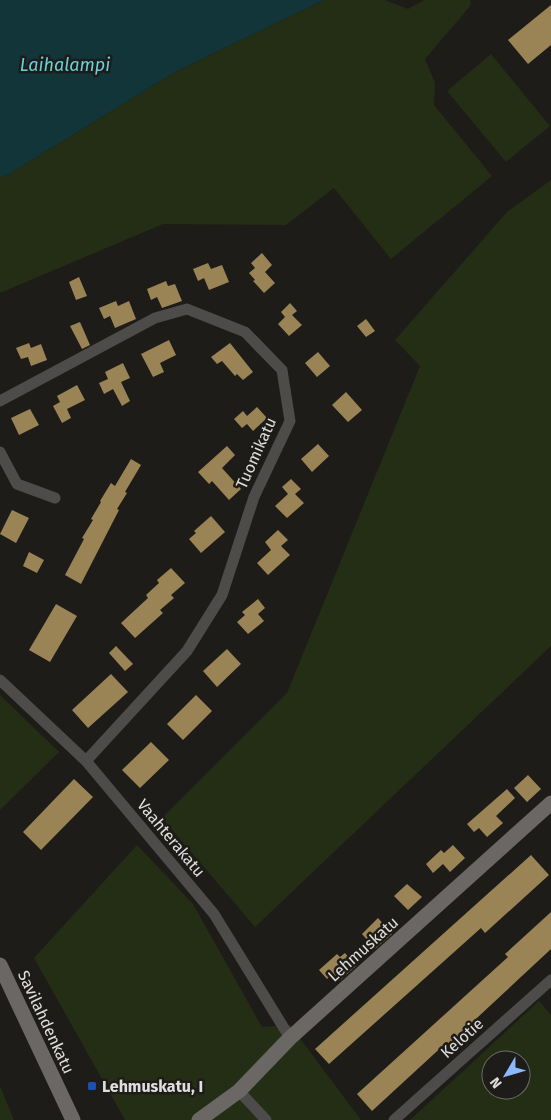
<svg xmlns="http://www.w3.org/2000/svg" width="551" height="1120" font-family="'Fira Sans',sans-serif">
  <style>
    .green { fill: #232e15; fill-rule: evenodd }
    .water { fill: #113538 }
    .building { fill: #9a8456 }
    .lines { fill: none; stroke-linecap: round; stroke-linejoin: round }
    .street { stroke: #4e4c4a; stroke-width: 11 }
    .secondary { stroke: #6a6764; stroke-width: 15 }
    .transit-dot { fill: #1a4fb4; stroke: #1e1c18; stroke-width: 2 }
    .labels { text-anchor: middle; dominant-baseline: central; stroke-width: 5; stroke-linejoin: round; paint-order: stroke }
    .street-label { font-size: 16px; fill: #e0dedb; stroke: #1e1c18 }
    .poi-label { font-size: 16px; font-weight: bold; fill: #e0dedb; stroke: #1e1c18; text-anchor: start }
    .water-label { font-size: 18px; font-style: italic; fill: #68d2dc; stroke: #1e1c18 }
  </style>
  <rect width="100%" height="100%" fill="#1e1c18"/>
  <path class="green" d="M324,0H385L408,9L424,0H470L471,5L425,59L435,83L434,105L492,176L391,259L334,188L286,225L163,224L0,293V177L9,174L175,72Z
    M491,54L550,126L506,162L447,91Z
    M551,180V646L255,927L162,818L287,693L420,366L395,340L507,212Z
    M0,695L59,752L0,810Z
    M137,845L193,904L262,1027L290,1025L361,1120H125L34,958Z
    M539,1001L551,1015V1120H410ZM491,1060H521V1090H491Z
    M0,1086L14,1120H0Z"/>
  <path class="water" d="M0,0H324L175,72L9,174L0,177Z"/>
  <path class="building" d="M551,5V45L528,64L508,40Z
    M262,253L272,265L265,272L275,283L264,293L253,281L255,280L249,273L255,268L251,263Z
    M208,263L211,269L222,265L229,282L209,290L204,278L198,281L193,269Z
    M79,277L87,296L76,300L69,282Z
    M166,281L168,286L175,284L182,301L162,308L157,297L151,300L147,289Z
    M116,301L118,306L129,301L136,319L115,328L110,316L104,319L99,308Z
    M290,303L297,311L292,315L302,325L289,336L278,324L285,317L281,312Z
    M366,319L375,331L366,337L357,326Z
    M80,322L90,345L82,349L70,326Z
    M169,340L176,355L160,363L164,372L153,377L141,354Z
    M29,343L31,348L41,344L47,360L31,366L28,357L21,359L16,348Z
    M230,343L253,372L243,380L237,374L235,376L222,361L217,364L211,357Z
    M318,352L330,366L317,377L305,363Z
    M123,363L130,378L121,382L130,401L122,406L113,389L104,394L99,383L108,379L105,372Z
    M77,385L85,400L67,409L71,418L62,423L53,406L60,402L57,396Z
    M346,392L362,410L348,422L332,405Z
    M257,407L267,418L253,431L247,424L242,428L234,419L243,411L247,416Z
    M30,409L39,425L19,435L11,418Z
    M318,444L329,456L312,472L301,459Z
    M227,446L235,455L222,468L241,489L229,500L212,481L209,484L198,472Z
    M131,459L141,465L125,492L127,493L117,509L119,510L81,584L65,575L84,539L82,538L93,520L91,519L101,502L100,501L111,483L115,486Z
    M291,479L301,489L295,494L304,503L287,518L275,506L288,494L282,487Z
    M12,510L29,518L16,543L0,534Z
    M211,516L225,532L201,553L189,539L196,533L194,531Z
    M278,530L288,540L281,546L290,555L268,575L257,563L271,550L265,542Z
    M29,552L44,560L37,573L23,566Z
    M171,568L185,583L171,595L174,598L160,610L163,613L135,638L121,623L148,598L146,595L159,583L157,580Z
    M258,599L265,608L258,614L264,621L248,634L237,622L245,615L242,612Z
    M56,604L77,616L50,662L29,650Z
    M116,646L133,664L125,671L109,653Z
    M227,649L241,664L217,687L203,671Z
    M111,674L128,692L88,728L72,710Z
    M196,695L212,711L183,740L167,724Z
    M151,742L169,760L140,788L122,770Z
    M528,775L541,789L527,802L514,788Z
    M74,779L93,797L41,850L23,832Z
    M507,789L515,798L496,816L503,823L487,837L479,828L474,832L467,824Z
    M453,845L465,858L450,872L443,864L433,873L426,864L441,850L444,853Z
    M531,855L549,875L485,933L481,928L329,1064L315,1049Z
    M407,884L422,897L408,910L394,896Z
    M551,912V949L449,1044L447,1042L372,1111L357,1094L508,957L505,954Z
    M378,918L392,934L375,949L362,934Z
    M345,953L356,966L339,981L332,974L327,979L319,970L337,954L340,957Z"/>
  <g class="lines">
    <path class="street" d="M0,401L155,318L187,309L245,332L282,370L290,421L254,497L222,595L187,651L86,761
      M0,452L17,484L55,498
      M0,680L86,761L214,914L290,1038
      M239,1091L266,1120
      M394,1120L551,980"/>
    <path class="secondary" d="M0,965L73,1120
      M199,1120L239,1091L290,1038L551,803"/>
  </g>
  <rect class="transit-dot" x="87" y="1081" width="10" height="10" rx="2.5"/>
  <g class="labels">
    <g class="street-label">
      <text transform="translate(256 453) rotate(-66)">Tuomikatu</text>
      <text transform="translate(171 838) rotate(50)">Vaahterakatu</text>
      <text transform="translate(363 949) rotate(-42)">Lehmuskatu</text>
      <text transform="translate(46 1022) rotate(65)">Savilahdenkatu</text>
      <text transform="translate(462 1038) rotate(-42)">Kelotie</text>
    </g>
    <g class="poi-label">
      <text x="102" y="1086">Lehmuskatu, I</text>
    </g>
    <g class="water-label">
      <text x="65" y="65">Laihalampi</text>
    </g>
  </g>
  <g transform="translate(506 1075) rotate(232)"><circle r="24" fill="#1e1c18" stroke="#6c6a66"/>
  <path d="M0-4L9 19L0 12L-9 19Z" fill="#8cb9fc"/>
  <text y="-8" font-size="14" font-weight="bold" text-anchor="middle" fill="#e0dedb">N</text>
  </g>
</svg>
